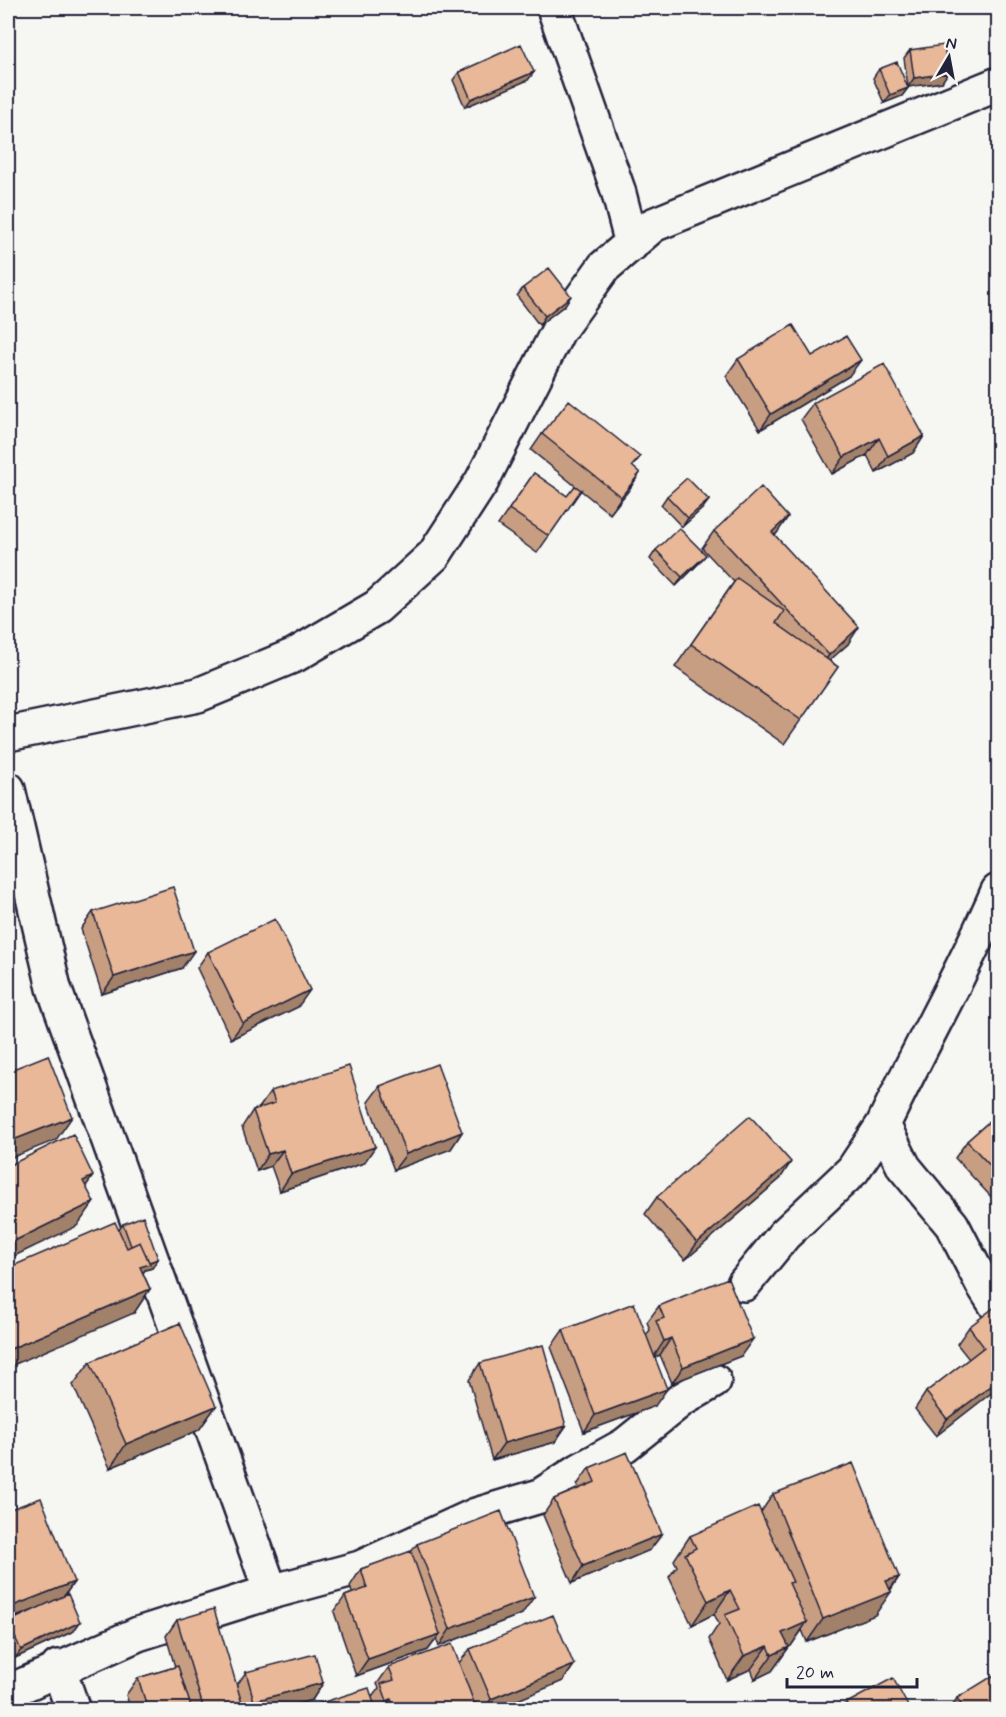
<svg xmlns="http://www.w3.org/2000/svg" width="1006" height="1717" font-family="Mynerve,sans-serif">
  <style>
    .lines { fill: none; stroke-linecap: round; stroke-linejoin: round }
    .minor-casing { stroke: #22223b; stroke-width: 38 }
    .minor { stroke: #f6f6f2; stroke-width: 33 }
    .wall { fill: #c89e83; stroke: #22223b; stroke-width: 1.5 }
    .shaded-wall { fill: #a2816a; stroke: #22223b; stroke-width: 1.5 }
    .building { fill: #e8b898; stroke: #22223b; stroke-width: 1.5 }
  </style>
  <rect width="100%" height="100%" fill="#f6f6f2"/>
  <filter id="ink" filterUnits="userSpaceOnUse"><feTurbulence type="fractalNoise" baseFrequency=".0167" numOctaves="2"/><feDisplacementMap in="SourceGraphic" scale="12" xChannelSelector="R" yChannelSelector="G"/><feConvolveMatrix kernelMatrix="1 2 1 2 8 2 1 2 1" color-interpolation-filters="sRGB"/></filter>
  <g filter="url(#ink)">
    <g class="lines">
      <defs>
        <path id="minor" d="M554,8L618,190L632,244
          M8,734L198,695L295,655L377,607L434,555L482,481L558,331L604,267L653,225L998,84
          M8,789L54,988L271,1592
          M998,891C964,971 920,1046 883,1125L904,1167L952,1225L982,1283L998,1308
          M744,1284L784,1235L853,1170L883,1125
          M58,1667L73,1710
          M8,1692L138,1634L271,1592L360,1568L476,1515L540,1496L580,1470L625,1445L681,1400L714,1381"/>
      </defs>
      <use href="#minor" class="minor-casing"/>
      <use href="#minor" class="minor"/>
    </g>
    <path class="wall" d="M910,50L942,82L908,87L904,58Z
      M879,69L908,88L902,96L884,103L873,78Z
      M459,72H534L528,80L465,107L453,80Z
      M523,288L565,305L539,325L517,296Z
      M812,356L849,376L760,430L726,376L738,359Z
      M813,403L924,436L913,453L876,473L867,455L832,474L801,419Z
      M542,434L640,457L632,467L640,473L610,514L531,450Z
      M534,473L567,496L581,490L537,553L498,525Z
      M667,496L709,500L702,509L682,527L661,505Z
      M714,531L777,533L775,535L848,644L829,660L838,667L784,744L675,667L734,582L702,548Z
      M656,550L699,563L676,586L650,559Z
      M93,912L182,968L102,994L81,929Z
      M208,952L298,1007L231,1039L197,968Z
      M380,1086L462,1132L451,1149L394,1170L368,1102Z
      M271,1091L364,1163L280,1191L271,1166L257,1171L242,1127L253,1110L259,1108Z
      M999,1113V1198L995,1201L955,1158L967,1141Z
      M780,1179L685,1260L645,1214L657,1197Z
      M123,1224L158,1259L152,1268L145,1270L143,1273L150,1289L134,1313L119,1230Z
      M659,1306L741,1356L672,1383L660,1355L655,1357V1406L584,1432L551,1347L563,1330L646,1335L650,1330L647,1322Z
      M999,1309V1387L936,1436L915,1409L926,1392L969,1359L957,1344L969,1327Z
      M90,1362L216,1406L199,1430L110,1468L73,1385Z
      M480,1363L566,1426L555,1442L492,1460L469,1380Z
      M589,1468L662,1534L650,1550L572,1583L543,1515L554,1499L579,1488L577,1485Z
      M773,1494L899,1577L875,1615L807,1642L802,1630L791,1646L789,1647L772,1671L755,1679L751,1669L727,1680L709,1639L719,1624L714,1614L692,1625L669,1577L677,1566L674,1560L690,1536L761,1512Z
      M8,1510L74,1582L65,1595L74,1631L15,1658L8,1643V1622L29,1612L8,1620Z
      M417,1544L522,1614L439,1646L436,1639L428,1650L356,1676L334,1612L345,1596L352,1593L350,1586L361,1569L411,1552Z
      M177,1620L237,1685L246,1672L323,1683L312,1700L274,1710H131L126,1695L138,1678L175,1667L166,1636Z
      M470,1649L574,1665L563,1681L494,1710H477L476,1707L475,1710H298L372,1697L379,1688L377,1684L389,1667L459,1663Z
      M957,1698L999,1710H950Z"/>
    <path class="shaded-wall" d="M441,8H448L438,12Z
      M534,72L528,80L465,107L471,99Z
      M948,73L942,82L908,87L914,78Z
      M908,88L902,96L884,103L890,95Z
      M571,296L565,305L539,325L545,316Z
      M861,360L849,376L760,430L771,414Z
      M924,436L913,453L876,473L888,456Z
      M879,438L867,455L832,474L844,457Z
      M640,473L629,490L610,514L621,497Z
      M709,500L702,509L682,527L688,518Z
      M788,517L777,533L760,549L772,532Z
      M706,555L699,563L676,586L682,577Z
      M859,627L848,644L817,672L829,655Z
      M194,951L182,968L102,994L114,977Z
      M310,990L298,1007L231,1039L243,1023Z
      M72,1117L56,1140L8,1159V1142Z
      M462,1132L451,1149L394,1170L406,1154Z
      M375,1147L364,1163L280,1191L291,1174Z
      M283,1150L271,1166L257,1171L268,1154Z
      M791,1162L780,1179L685,1260L697,1243Z
      M93,1176L77,1199L83,1181Z
      M94,1202L77,1226L8,1259V1244Z
      M158,1259L152,1268L145,1270L133,1287L139,1266Z
      M150,1289L134,1313L8,1367V1350Z
      M671,1338L660,1355L653,1358L664,1341Z
      M753,1339L741,1356L672,1383L683,1367Z
      M999,1380V1387L936,1436L947,1419Z
      M667,1389L655,1406L584,1432L595,1415Z
      M216,1406L199,1430L110,1468L126,1444Z
      M566,1426L555,1442L492,1460L504,1443Z
      M662,1534L650,1550L572,1583L583,1566Z
      M899,1577L887,1593L891,1592L875,1615L807,1642L823,1619L886,1581Z
      M74,1582L62,1599L8,1620V1608Z
      M730,1590L714,1614L692,1625L708,1601Z
      M534,1597L522,1614L439,1646L450,1629Z
      M80,1622L74,1631L15,1658L21,1650Z
      M807,1622L791,1646L771,1654L782,1633Z
      M440,1634L428,1650L356,1676L368,1659Z
      M768,1646L751,1669L727,1680L744,1656Z
      M789,1647L772,1671L755,1679L772,1655Z
      M574,1665L563,1681L494,1710H483L491,1699Z
      M323,1683L312,1700L274,1710H248L254,1701Z
      M391,1699L384,1710H381L387,1701Z"/>
    <path class="building" d="M521,44L534,72L471,99L459,72Z
      M944,45L948,73L914,78L910,50Z
      M897,62L908,88L890,95L879,69Z
      M549,268L571,296L545,316L523,288Z
      M793,325L812,356L846,336L861,360L771,414L738,359Z
      M884,364L924,436L888,456L879,438L844,457L813,403Z
      M569,400L640,457L632,466L640,473L621,497L542,434Z
      M534,473L567,496L575,486L581,490L549,536L509,509Z
      M687,478L709,500L688,518L667,496Z
      M761,487L788,517L772,532L859,627L829,655L714,531Z
      M679,528L706,555L682,577L656,550Z
      M737,578L784,611L776,623L838,667L801,720L691,644Z
      M173,887L194,951L114,977L93,912Z
      M275,919L310,990L243,1023L208,952Z
      M48,1055L72,1117L8,1142V1071Z
      M437,1064L462,1132L406,1154L380,1086Z
      M349,1066L375,1147L291,1174L283,1150L268,1154L253,1110L275,1103L271,1091Z
      M999,1113V1175L967,1141Z
      M750,1116L791,1162L697,1243L657,1197Z
      M73,1134L93,1176L83,1181L94,1202L8,1244V1166Z
      M143,1216L158,1259L149,1262L140,1242L131,1246L123,1224Z
      M115,1222L127,1248L140,1242L150,1264L140,1267L150,1289L8,1350V1268Z
      M728,1278L753,1339L683,1367L671,1338L664,1341L656,1321L664,1318L659,1306Z
      M634,1303L667,1389L595,1415L563,1330Z
      M996,1306L999,1309V1380L947,1419L926,1392L984,1347L969,1327Z
      M180,1323L216,1406L126,1444L90,1362Z
      M543,1345L566,1426L504,1443L480,1363Z
      M627,1452L662,1534L583,1566L554,1499L595,1482L589,1468Z
      M853,1463L899,1577L886,1581L891,1592L823,1619L773,1494Z
      M41,1498L74,1582L8,1608V1510Z
      M758,1506L793,1582L789,1583L807,1622L782,1633L789,1647L772,1655L768,1646L744,1656L725,1615L740,1609L730,1590L708,1601L685,1554L696,1548L690,1536Z
      M501,1511L534,1597L450,1629L417,1544Z
      M411,1551L440,1634L368,1659L345,1596L367,1588L361,1569Z
      M68,1594L80,1622L21,1650L8,1622Z
      M214,1609L244,1710H204L177,1620Z
      M553,1615L574,1665L491,1699L470,1649Z
      M452,1644L476,1708L472,1710H395L391,1699L387,1701L381,1684L394,1680L389,1667Z
      M315,1654L323,1683L254,1701L246,1672Z
      M178,1666L192,1710H148L138,1678Z
      M999,1672V1710H965L957,1698Z
      M893,1678L909,1708L907,1710H834Z
      M369,1688L376,1710H298Z"/>
  </g>
  <rect width="1006" height="1717" fill="none" stroke="#f6f6f2" stroke-width="30"/>
  <rect x="15" y="15" width="976" height="1687" fill="none" stroke="#22223b" stroke-width="2" filter="url(#ink)"/>
  <g transform="translate(949 57) rotate(10)" stroke="#f6f6f2" stroke-width="4.5" paint-order="stroke">
  <path d="M0-4.5L10 22L0 15L-10 22Z" fill="#22223b"/>
  <text y="-9" font-size="16" font-weight="bold" text-anchor="middle" fill="#22223b">N</text>
  </g>
  <path d="M787 1678v9h130v-9" fill="none" stroke="#22223b" stroke-width="3"/>
  <text x="796" y="1678" font-size="18" fill="#22223b" stroke="#f6f6f2" stroke-width="4.5" paint-order="stroke">20 m</text>
</svg>
